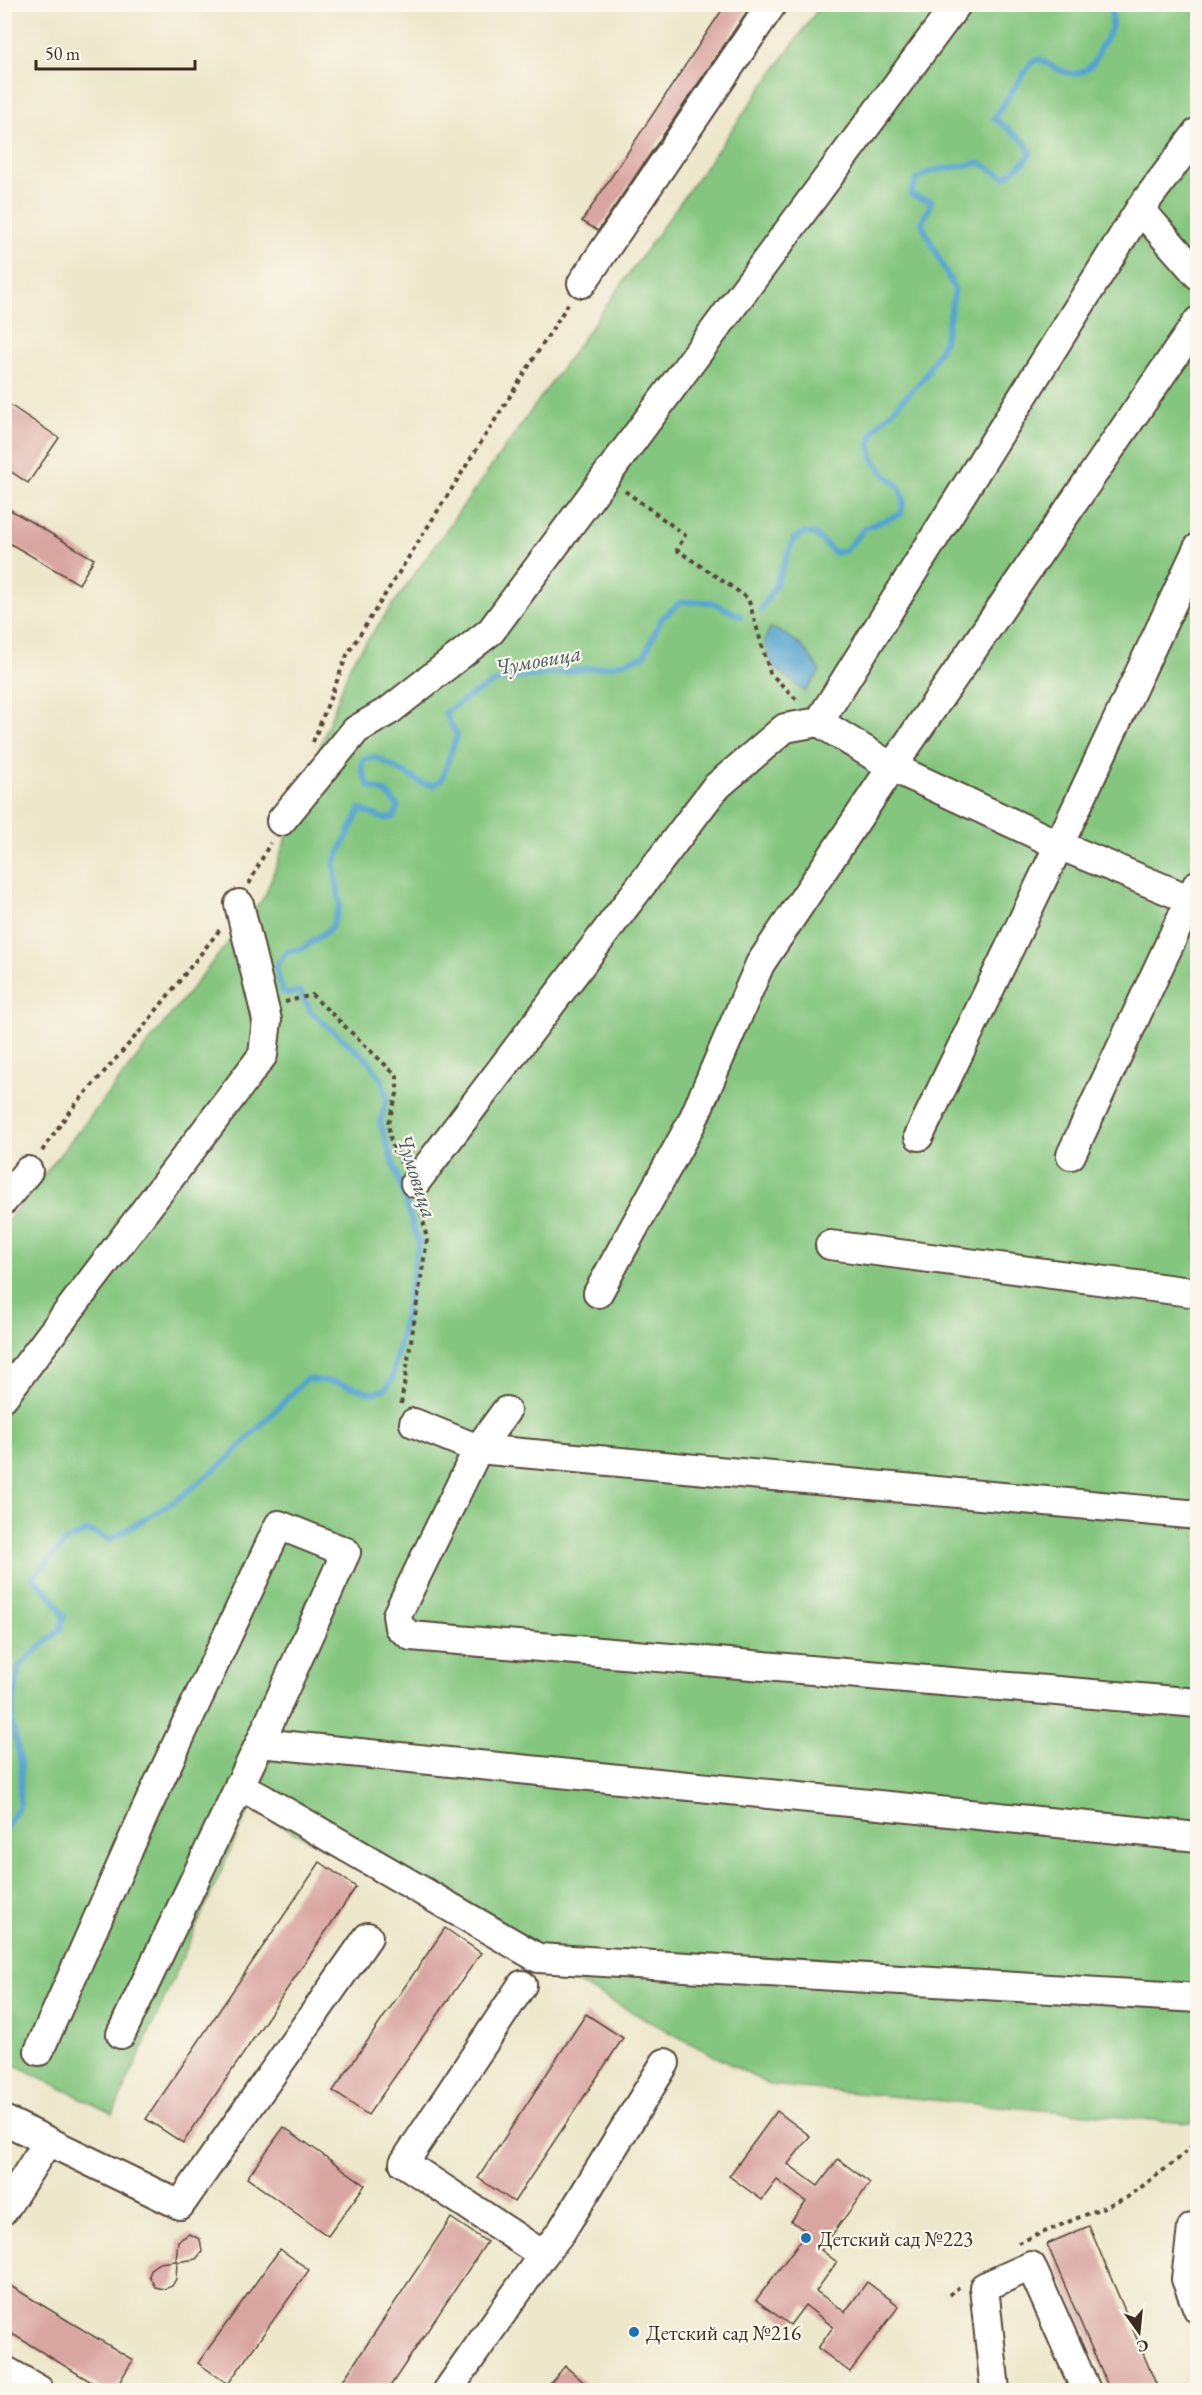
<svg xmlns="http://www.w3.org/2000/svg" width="1202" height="2395" font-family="'EB Garamond',serif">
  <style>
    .green { fill: #84c67f; stroke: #60784e; stroke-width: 1.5 }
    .water { fill: #54a4ce; stroke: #486776; stroke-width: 1.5 }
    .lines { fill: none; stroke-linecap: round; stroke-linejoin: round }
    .stream { stroke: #54a4ce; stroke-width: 6 }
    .building { fill: #d9a5a0 }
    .minor-casing { stroke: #564638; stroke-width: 32 }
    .path { stroke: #564638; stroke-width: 4; stroke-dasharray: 4.5 4.5; stroke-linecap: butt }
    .minor { stroke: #fff; stroke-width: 28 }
    .poi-dot { fill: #1f6fb2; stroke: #fbf7ec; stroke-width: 2 }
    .labels { text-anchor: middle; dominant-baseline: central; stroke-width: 4.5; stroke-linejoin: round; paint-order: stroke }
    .poi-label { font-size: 21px; fill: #3b2a1e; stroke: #fbf7ec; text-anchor: start }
    .water-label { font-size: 22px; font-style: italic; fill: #455b64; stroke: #fbf7ec }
  </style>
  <rect width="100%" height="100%" fill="#fbf7ec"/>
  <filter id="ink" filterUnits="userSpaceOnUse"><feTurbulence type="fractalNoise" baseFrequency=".0167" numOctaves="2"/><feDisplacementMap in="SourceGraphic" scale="12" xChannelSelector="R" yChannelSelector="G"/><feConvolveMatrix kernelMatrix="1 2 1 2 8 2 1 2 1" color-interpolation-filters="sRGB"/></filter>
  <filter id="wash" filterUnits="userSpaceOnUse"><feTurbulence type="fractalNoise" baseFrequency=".008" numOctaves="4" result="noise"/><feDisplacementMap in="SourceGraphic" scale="24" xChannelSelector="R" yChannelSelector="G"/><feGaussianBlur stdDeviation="1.35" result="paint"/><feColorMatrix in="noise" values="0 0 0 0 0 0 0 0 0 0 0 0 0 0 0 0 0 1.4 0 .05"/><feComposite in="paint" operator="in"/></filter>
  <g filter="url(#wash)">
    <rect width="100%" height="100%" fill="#ede7cb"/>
    <path class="green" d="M821,5H1197V2124L769,2085L249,1808L113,2114L5,2060L4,1225L265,896L351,663Z"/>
    <path class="water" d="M770,628C794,636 809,650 820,672L805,692L773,666L764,643Z"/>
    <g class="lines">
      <path class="stream" d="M761,610L774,588L794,539L804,533L815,534L835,553L846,550L865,528L901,514L904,500L899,486L885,475L873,458L870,444L874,430L924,378L944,342L955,290L921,222L928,211L931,200L919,198L911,194L916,180L931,171L980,163L1005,177L1025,161L1031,153L1025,142L994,118L1032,62L1040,59C1058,70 1076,83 1093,63C1097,59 1098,52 1101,46C1111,30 1112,33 1112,12L1106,4
        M4,1830L20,1805L21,1763L11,1720L19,1666L60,1630L64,1616L53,1598L33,1577L67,1540L89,1531L110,1540L178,1499L228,1459L306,1379L335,1382L373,1393L385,1389L392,1380L419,1242L380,1123L387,1098L382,1080L368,1060L312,1013L300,991L289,994L282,991L276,966L287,952L302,949L331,928L340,906L334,864L360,809L385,819L394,817L398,806L387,793L369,786L362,770L363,760L376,757L424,784L435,785L442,779L457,735L445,713L465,699L496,681L615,665L644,656L661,619L681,602H711L741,616"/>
    </g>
    <g id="blocks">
      <path class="building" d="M726,4H752L598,231L582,221Z
        M4,401L59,438L28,483L4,467Z
        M4,506L94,559L79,584L4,540Z
        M320,1862L356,1887L183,2143L146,2119Z
        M445,1928L481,1953L368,2115L333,2091Z
        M586,2014L623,2038L514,2202L478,2178Z
        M777,2111L810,2136L788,2164L818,2186L838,2159L870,2183L821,2250L837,2262L816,2291L845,2312L867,2282L899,2306L850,2372L818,2348L833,2327L805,2305L790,2325L756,2300L807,2232L791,2221L806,2202L777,2180L762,2200L729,2176Z
        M284,2127L365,2185L328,2236L247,2178Z
        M451,2218L487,2242L387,2391H336Z
        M1089,2226L1159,2391H1110L1047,2244Z
        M189,2234L200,2239L202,2252L196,2259L177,2262L176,2279L172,2286L164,2289L155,2287L149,2276L152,2268L159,2263L176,2261L178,2241Z
        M280,2249L309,2270L228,2384L198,2363Z
        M4,2282L133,2360L114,2391H106L4,2329Z
        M565,2366L594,2391H544Z"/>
    </g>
  </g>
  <g filter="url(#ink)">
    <use href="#blocks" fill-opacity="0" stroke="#564638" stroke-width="1.5"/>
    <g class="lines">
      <defs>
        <path id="minor" d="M1140,209L1198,275
          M582,283L772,4
          M819,722L892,767L1059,845L1191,900L1198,907
          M281,821L356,730L390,710L491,631L957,4
          M919,1136L1059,845L1198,548
          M1071,1155L1197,885
          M415,1183L715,788L785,728L819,722L1140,209L1198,132
          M4,1200L28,1171
          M830,1245L1198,1293
          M598,1293L692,1122L760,964L892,767L1198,321
          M4,1396L263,1055L267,1020L239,904
          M506,1411L478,1449L397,1615L399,1627L411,1636L1198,1703
          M414,1423L478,1449L1198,1515
          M239,1785L538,1958L1198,1998
          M522,1985L404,2163L543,2255L561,2232L665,2063
          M121,2034L260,1743L1198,1837
          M39,2051L145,1812L279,1525L346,1552L260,1743
          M4,2120L180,2205L368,1937
          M4,2210L48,2141
          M1192,2228L1186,2279L1198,2309
          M4,2370L39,2390
          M448,2390L543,2255
          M995,2390L984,2287L1031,2266L1086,2390"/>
      </defs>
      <use href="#minor" class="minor-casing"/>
      <path class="path" d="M625,491L685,535L677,550L748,598L770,673L799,702
        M313,742L347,655L570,301
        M249,884L270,843
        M285,1002L312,995L397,1076V1094L388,1123L391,1142L401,1163
        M42,1151L69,1112L141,1030L221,928
        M401,1404L427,1240L420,1204
        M1018,2243L1128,2197L1177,2160L1198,2140
        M949,2295L959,2287"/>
      <use href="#minor" class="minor"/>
    </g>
  </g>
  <g class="poi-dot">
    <circle cx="806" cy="2238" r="6"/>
    <circle cx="634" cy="2332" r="6"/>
  </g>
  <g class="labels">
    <g class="poi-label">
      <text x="818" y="2238">Детский сад №223</text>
      <text x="646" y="2332">Детский сад №216</text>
    </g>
    <g class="water-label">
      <text transform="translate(538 660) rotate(-10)">Чумовица</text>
      <text transform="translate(417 1176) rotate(72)">Чумовица</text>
    </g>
  </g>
  <rect width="1202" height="2395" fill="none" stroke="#fbf7ec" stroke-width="24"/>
  <g transform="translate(1139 2332) rotate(165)" stroke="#fbf7ec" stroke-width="4.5" paint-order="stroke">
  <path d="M0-4.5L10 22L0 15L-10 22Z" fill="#3b2a1e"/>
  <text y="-9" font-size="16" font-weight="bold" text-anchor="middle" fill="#3b2a1e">С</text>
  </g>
  <path d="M36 60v9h159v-9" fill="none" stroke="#3b2a1e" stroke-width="3"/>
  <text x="45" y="60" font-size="18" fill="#3b2a1e" stroke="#fbf7ec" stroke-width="4.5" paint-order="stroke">50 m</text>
</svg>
